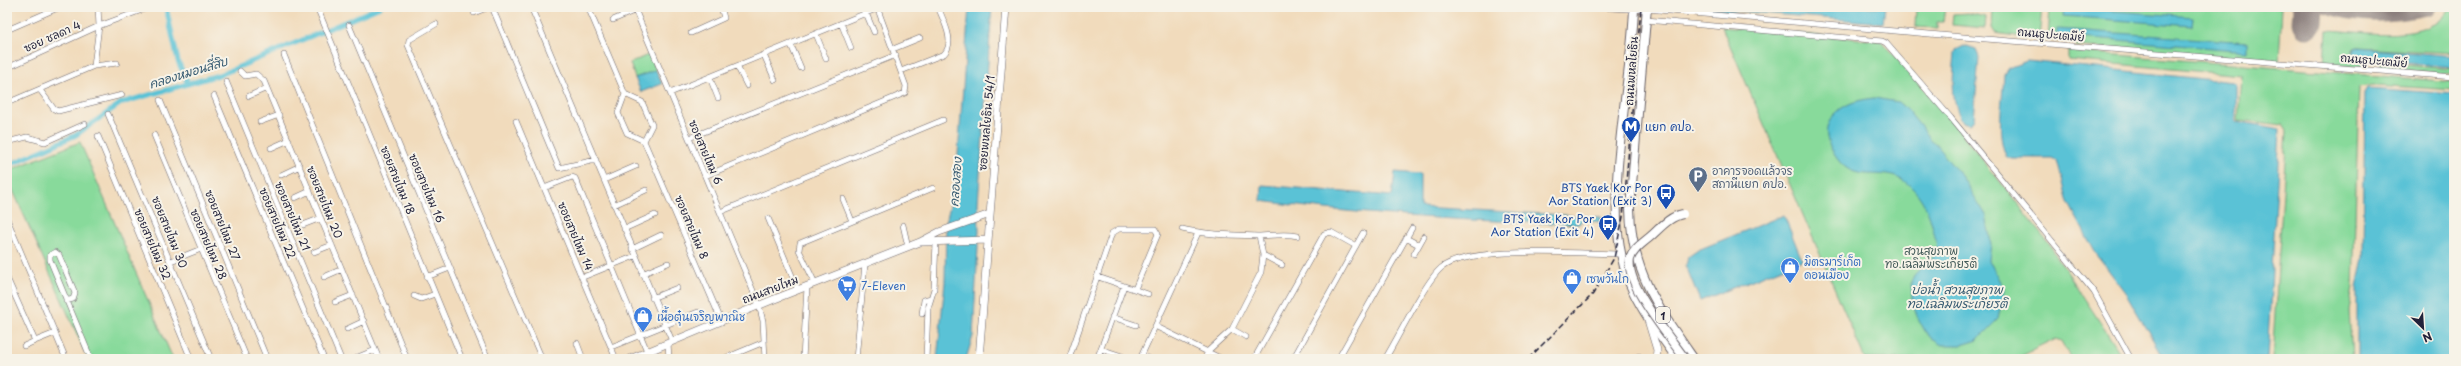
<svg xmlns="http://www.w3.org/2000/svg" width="2461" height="366" font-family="'Playpen Sans','Playpen Sans Thai',sans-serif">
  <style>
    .green { fill: #88da9b; stroke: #557e6b }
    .water { fill: #5ac2d6; stroke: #3e7288 }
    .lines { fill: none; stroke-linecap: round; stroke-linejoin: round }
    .canal { stroke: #5ac2d6; stroke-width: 5 }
    .taxiway { stroke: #8a7e7c; stroke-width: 13 }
    .runway { stroke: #8a7e7c; stroke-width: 31 }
    .street-casing { stroke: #6a6368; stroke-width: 6 }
    .secondary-casing { stroke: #6a6368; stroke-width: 8 }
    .primary-casing { stroke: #6a6368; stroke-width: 10 }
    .street { stroke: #fff; stroke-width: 5 }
    .secondary { stroke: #fff; stroke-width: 7 }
    .primary { stroke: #fff; stroke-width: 8 }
    .rail { stroke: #22223b; stroke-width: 1.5; stroke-dasharray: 6 3; stroke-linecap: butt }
    .primary-bridge-casing { stroke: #6a6368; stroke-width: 10; stroke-linecap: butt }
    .primary-bridge { stroke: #fff; stroke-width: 8 }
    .labels { text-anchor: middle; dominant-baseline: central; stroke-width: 4; stroke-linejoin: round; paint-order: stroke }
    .shield { fill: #f7f3e8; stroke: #62616f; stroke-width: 1 }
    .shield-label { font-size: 10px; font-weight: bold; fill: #22223b }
    .street-label { font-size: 11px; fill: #22223b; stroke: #f7f3e8 }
    .transit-label { font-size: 11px; fill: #164399; stroke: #f7f3e8; text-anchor: end }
    .service-label { font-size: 11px; fill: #4e5e75; stroke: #f7f3e8; text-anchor: start }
    .park-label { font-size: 11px; fill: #415958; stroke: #f7f3e8 }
    .shop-label { font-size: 11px; fill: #366cbe; stroke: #f7f3e8; text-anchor: start }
    .water-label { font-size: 12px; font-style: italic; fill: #365a71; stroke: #f7f3e8 }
  </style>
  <rect width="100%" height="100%" fill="#f7f3e8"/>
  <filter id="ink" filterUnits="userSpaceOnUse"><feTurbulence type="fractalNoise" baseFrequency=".025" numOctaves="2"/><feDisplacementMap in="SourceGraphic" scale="8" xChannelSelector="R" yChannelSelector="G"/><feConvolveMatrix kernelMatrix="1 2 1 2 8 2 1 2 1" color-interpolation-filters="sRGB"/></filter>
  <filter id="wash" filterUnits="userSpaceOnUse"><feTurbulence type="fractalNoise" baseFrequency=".012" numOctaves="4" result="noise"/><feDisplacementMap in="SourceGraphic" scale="16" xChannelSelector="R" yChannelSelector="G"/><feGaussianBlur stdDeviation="0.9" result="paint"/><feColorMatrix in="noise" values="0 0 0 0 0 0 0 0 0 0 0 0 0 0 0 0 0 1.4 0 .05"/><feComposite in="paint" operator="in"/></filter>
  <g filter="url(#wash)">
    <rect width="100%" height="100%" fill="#f1dbbc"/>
    <path class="green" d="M1916,7H1945L1943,22H1937V28L1915,27Z
      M1993,7H2042L2039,39L1995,33L1992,28Z
      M2050,7H2282L2279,61L2076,46V41L2048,39Z
      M2451,7H2454V53L2357,48L2353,50V59L2362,61L2364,68L2324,64L2326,30C2364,31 2429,46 2451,7Z
      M1968,13L1986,17L1985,28L1952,25L1953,14Z
      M1722,27L1882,41L1947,115L2045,238L2124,359H2071L2061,341L2056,339L2015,359H1865Z
      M2068,51L2454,82V90L2375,85L2359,87L2353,288L2349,310L2352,359H2272L2287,131L2283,125L2238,120L2241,75L2068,60Z
      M650,54L656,70L635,78L630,63Z
      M2381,63L2454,69V74L2380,68Z
      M80,142L173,359H88L7,177V171Z"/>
    <path class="water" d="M969,7H992L978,203L979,230L973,336L966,359H937L945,282L946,222L956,181Z
      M1687,7H1885L1883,23Z
      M2064,7L2193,17L2192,26L2063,16Z
      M2057,29L2248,42V51L2057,35Z
      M1964,46L1976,50L1979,57L1974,120L1969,124L1963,122C1950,101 1953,76 1955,53L1956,50Z
      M2357,48L2454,56V67L2354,59V50Z
      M2027,61L2233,82L2236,85V121L2280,129L2267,359H2164L2127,295L2095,252L2068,202L2057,161L2052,158H2007C1995,134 2003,100 2004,74L2008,68Z
      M656,70L662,84L641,92L635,78Z
      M2368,88L2454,94V359H2357V289L2363,257L2365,93Z
      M1874,98L1898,102L1908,111L1962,177L1986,215L1991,244L1989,260L2004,290L1998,319L1977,340L1961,345H1942L1932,339L1925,331L1917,316L1912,299L1911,282L1916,273L1936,254L1937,247C1933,225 1927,201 1910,186C1882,159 1851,195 1829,144C1824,131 1827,121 1837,112C1848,102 1860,100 1874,98Z
      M1395,172L1420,174V207L1601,217V222L1582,220L1579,224C1473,221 1366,216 1261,201L1262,185L1392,196Z
      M1784,215L1802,260L1700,301L1686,266L1688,257L1698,250Z"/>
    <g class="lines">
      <path class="canal" d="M166,7L178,61L188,84
        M7,166L76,135L121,103L222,74L380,7"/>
      <path class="taxiway" d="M2327,7C2359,19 2396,16 2428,9L2430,7"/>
      <path class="runway" d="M2307,22L2308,7"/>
    </g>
  </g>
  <g filter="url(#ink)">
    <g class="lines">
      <defs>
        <path id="street" d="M317,7L462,359
          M492,7L559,168L596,160
          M531,7L672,341
          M588,7L625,94L642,102L652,125L644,141
          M634,7L759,305L763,321L765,359
          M1647,9L1986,39L2454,77
          M474,13L489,7
          M866,13L874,32
          M613,20L636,10
          M1646,20L1882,41L1886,43L1951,118L2094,292L2131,359
          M841,23L851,48
          M436,24L409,40L408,45L542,359
          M349,25L488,359
          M7,30L60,7
          M691,33L724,18L721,7
          M816,34L826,59
          M791,45L801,68
          M893,49L920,38
          M284,55L407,359
          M764,55L775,80
          M94,66L99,26L98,7
          M737,66L747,86
          M7,68L99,26L150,7
          M240,71L245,76L256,74L264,81L379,359
          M901,71L944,54C956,42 943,20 938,7
          M710,78L718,98
          M226,81L341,359
          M40,90L54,109L58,111L122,95
          M670,93L876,9
          M625,94L618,113L627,133L644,141L721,320
          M214,96L324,359
          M249,96L267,88
          M160,100L267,359
          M7,103L94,66L117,63
          M108,114L211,359
          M516,121L616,359
          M260,122L279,115
          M154,135L247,359
          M98,136L191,359
          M689,138L896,55
          M7,142L27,137L45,142L85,124
          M271,148L289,140
          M281,175L300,166
          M705,176L905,93L906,86L877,7
          M604,180L636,166
          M544,188L572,177L575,178L647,351
          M295,198L310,191
          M843,199L852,221
          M614,205L646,190
          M720,212L943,120
          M768,218L798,290
          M7,219L66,359
          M303,225L321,218
          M903,225L908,247
          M624,229L655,215
          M1182,229C1206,235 1233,235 1257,236C1272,236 1283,233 1298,236
          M1406,238L1419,245
          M632,249L661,235
          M314,252L332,245
          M1414,254L1424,236
          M1263,255L1282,265
          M171,261L201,249
          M642,274L668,263
          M324,277L342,269
          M427,277L450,268
          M583,277L635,256
          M1098,277L1148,294
          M7,278L35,341L55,333
          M815,283L799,250L800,243L933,188
          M414,296L421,299L435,294
          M652,298L677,288
          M66,301L73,299L75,293L59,255L55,252L50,255V260L91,359
          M335,302L353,295
          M922,314L924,300L931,298
          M1112,317L1136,325
          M1155,326L1222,359
          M347,329L364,321
          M1232,329L1246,337
          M577,343L583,359
          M668,343L669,359
          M24,346L35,341
          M611,347L698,312
          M1101,349L1122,356
          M1142,355L1149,359
          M358,357L375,350
          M723,359L764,342
          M803,359L807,287
          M856,359L865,264
          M926,359L928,308L934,289L936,242
          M1069,359L1112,233L1119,229H1155L1158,234L1135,289
          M1097,359L1124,286
          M1140,359L1198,233
          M1205,359L1208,351L1232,329L1261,272L1263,255L1259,236
          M1254,359L1324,234L1331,232L1356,246
          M1293,359L1363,233
          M1338,359L1412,228
          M1385,359C1398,338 1425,282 1441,268C1469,245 1581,254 1621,254
          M1632,359L1639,356"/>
        <path id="secondary" d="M1610,7L1647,9
          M922,242L988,240
          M1647,317L1657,350L1656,359
          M630,359L772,300L920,242L939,232L990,214
          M979,359L1006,7"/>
        <path id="primary" d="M1634,7C1632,90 1599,204 1629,282C1640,310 1660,334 1677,359
          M1647,7L1630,208C1631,272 1659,309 1694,359"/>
      </defs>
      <use href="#street" class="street-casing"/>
      <use href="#secondary" class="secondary-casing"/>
      <use href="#primary" class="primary-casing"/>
      <use href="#street" class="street"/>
      <use href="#secondary" class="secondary"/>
      <use href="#primary" class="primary"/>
      <path class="rail" d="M1528,359L1593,294L1614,258L1623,217L1641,7"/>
      <defs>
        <path id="primary-bridge" d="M1683,214C1670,216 1660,228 1651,236C1643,243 1633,249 1630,259C1625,285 1670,337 1685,359"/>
      </defs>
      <use href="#primary-bridge" class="primary-bridge-casing"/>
      <use href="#primary-bridge" class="primary-bridge"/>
    </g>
  </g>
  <defs>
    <symbol id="metro-pin" viewBox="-11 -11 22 30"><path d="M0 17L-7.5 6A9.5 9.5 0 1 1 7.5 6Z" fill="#1a4fb4" stroke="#f7f3e8"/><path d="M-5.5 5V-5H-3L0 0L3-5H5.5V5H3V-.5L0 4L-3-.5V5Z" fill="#fff"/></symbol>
    <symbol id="parking-pin" viewBox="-11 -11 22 30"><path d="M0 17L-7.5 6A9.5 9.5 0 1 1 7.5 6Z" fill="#5c6f8a" stroke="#f7f3e8"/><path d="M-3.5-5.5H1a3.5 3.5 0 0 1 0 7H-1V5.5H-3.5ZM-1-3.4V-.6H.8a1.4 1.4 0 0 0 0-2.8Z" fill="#fff"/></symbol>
    <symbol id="bus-pin" viewBox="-11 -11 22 30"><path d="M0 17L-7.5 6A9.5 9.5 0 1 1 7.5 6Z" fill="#1a4fb4" stroke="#f7f3e8"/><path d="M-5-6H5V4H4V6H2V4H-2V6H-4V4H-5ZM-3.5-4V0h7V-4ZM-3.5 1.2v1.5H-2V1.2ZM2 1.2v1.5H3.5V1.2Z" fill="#fff"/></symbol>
    <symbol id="shop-pin" viewBox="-11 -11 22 30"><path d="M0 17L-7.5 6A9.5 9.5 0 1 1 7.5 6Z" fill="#3f7fe0" stroke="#f7f3e8"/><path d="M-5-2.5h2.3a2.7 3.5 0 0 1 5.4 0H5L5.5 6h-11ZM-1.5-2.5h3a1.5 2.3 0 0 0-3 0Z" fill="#fff"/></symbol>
    <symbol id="supermarket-pin" viewBox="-11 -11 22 30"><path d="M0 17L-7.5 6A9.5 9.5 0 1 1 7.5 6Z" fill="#3f7fe0" stroke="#f7f3e8"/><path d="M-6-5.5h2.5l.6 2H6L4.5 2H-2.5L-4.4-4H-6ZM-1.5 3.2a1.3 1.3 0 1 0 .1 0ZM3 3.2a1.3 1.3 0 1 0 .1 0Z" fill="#fff"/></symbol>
  </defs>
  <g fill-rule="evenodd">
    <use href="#metro-pin" x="1620" y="115" width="22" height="30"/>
    <use href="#parking-pin" x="1687" y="165" width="22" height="30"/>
    <use href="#bus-pin" x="1655" y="182" width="22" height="30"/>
    <use href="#bus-pin" x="1597" y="213" width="22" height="30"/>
    <use href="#shop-pin" x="1779" y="256" width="22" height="30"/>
    <use href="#shop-pin" x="1561" y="267" width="22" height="30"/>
    <use href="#supermarket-pin" x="836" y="274" width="22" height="30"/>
    <use href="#shop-pin" x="632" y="305" width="22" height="30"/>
  </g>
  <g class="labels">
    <rect class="shield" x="1656" y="307" width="14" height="16" rx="3"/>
    <g class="shield-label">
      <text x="1663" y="315">1</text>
    </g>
    <g class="street-label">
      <text transform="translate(2051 34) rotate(5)">ถนนธูปะเตมีย์</text>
      <text transform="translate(52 36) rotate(-24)">ซอย ชลดา 4</text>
      <text transform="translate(2374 60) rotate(5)">ถนนธูปะเตมีย์</text>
      <text transform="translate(1631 71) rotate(-86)">ถนนพหลโยธิน</text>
      <text transform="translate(986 123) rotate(-85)">ซอยพหลโยธิน 54/1</text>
      <text transform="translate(706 152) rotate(67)">ซอยสายไหม 6</text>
      <text transform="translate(398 180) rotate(68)">ซอยสายไหม 18</text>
      <text transform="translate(427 188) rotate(67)">ซอยสายไหม 16</text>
      <text transform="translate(325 202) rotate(68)">ซอยสายไหม 20</text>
      <text transform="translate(293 216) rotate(67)">ซอยสายไหม 21</text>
      <text transform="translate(278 223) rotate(67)">ซอยสายไหม 22</text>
      <text transform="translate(223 225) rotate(68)">ซอยสายไหม 27</text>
      <text transform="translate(692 227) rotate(67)">ซอยสายไหม 8</text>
      <text transform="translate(170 232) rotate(68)">ซอยสายไหม 30</text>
      <text transform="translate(576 236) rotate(67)">ซอยสายไหม 14</text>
      <text transform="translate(153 244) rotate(67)">ซอยสายไหม 32</text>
      <text transform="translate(209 244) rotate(67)">ซอยสายไหม 28</text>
      <text transform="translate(770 289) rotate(-21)">ถนนสายไหม</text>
    </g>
    <g class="transit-label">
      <text x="1645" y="126" text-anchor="start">แยก คปอ.</text>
      <text x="1652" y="187">BTS Yaek Kor Por<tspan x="1652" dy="13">Aor Station (Exit 3)</tspan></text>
      <text x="1594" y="218">BTS Yaek Kor Por<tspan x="1594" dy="13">Aor Station (Exit 4)</tspan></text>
    </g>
    <g class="service-label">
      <text x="1712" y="170">อาคารจอดแล้วจร<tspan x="1712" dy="13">สถานีแยก คปอ.</tspan></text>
    </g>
    <g class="park-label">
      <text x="1931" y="250">สวนสุขภาพ<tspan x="1931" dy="13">ทอ.เฉลิมพระเกียรติ</tspan></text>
    </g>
    <g class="shop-label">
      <text x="1804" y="261">มิตรมาร์เก็ต<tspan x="1804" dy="13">ดอนเมือง</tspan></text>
      <text x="1586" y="278">เซพวันโก</text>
      <text x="861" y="285">7-Eleven</text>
      <text x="657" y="316">เนื้อตุ๋นเจริญพาณิช</text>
    </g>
    <g class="water-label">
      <text transform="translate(188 72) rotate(-17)">คลองหมอนสี่สิบ</text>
      <text transform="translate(955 182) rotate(-86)">คลองสอง</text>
      <text x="1957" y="289">บ่อน้ำ สวนสุขภาพ<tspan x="1957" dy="14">ทอ.เฉลิมพระเกียรติ</tspan></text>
    </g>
  </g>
  <rect width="2461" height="366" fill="none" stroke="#f7f3e8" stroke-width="24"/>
  <g transform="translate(2423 328) rotate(155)" stroke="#f7f3e8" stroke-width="3" paint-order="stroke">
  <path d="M0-3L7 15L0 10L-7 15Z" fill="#22223b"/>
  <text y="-6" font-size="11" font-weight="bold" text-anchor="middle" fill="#22223b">N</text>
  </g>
</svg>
